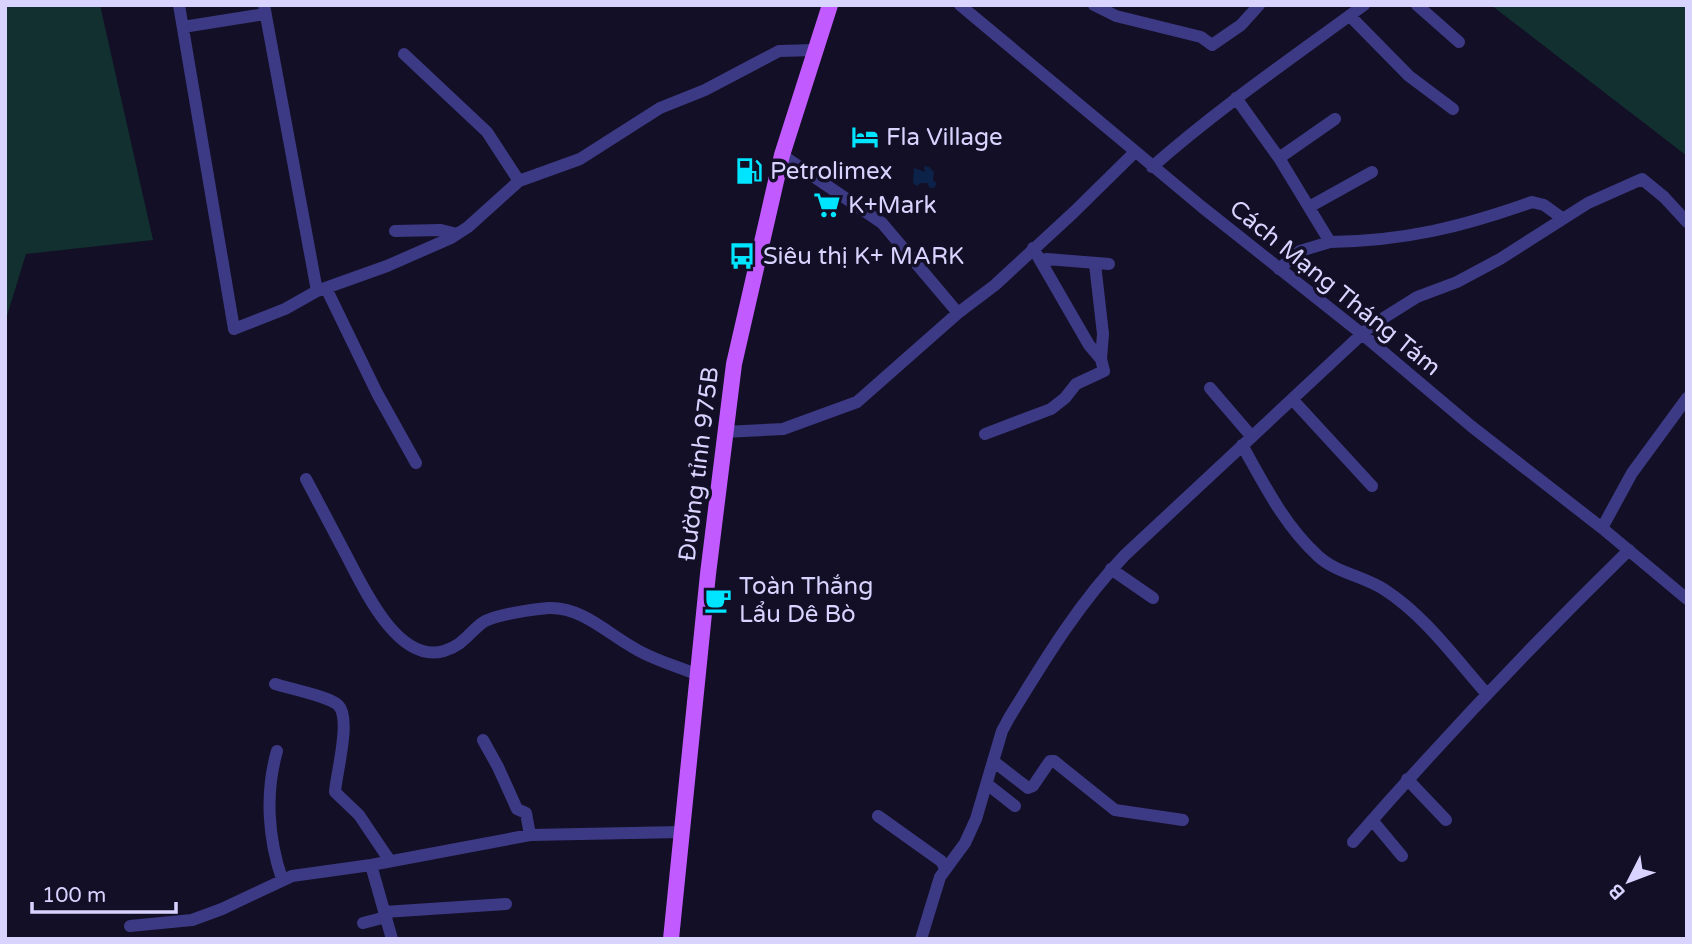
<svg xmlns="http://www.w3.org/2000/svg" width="1692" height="944" font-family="'Varela Round',sans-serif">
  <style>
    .green { fill: #12302f }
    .water { fill: #0c2248 }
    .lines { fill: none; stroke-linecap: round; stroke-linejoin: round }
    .minor { stroke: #3d3a85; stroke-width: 12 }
    .major { stroke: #c25bff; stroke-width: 16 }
    .labels { text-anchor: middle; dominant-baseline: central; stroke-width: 7; stroke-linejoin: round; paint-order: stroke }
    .poi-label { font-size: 24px; fill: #d9d4ff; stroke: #130f26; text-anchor: start }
    .street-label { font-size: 24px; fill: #d9d4ff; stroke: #130f26 }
  </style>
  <rect width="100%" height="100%" fill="#130f26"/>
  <path class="green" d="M5,5H100L153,240L26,254L5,322Z
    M1491,5H1687V156Z"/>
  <path class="water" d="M924,166L929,167L934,172L933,180L937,184L934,188H930L927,183H920L917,186L913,183L914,168L925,172Z"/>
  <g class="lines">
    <path class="minor" d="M179,5L234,329L285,309L317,291L387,266L451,238L468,227L519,181L580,159L660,108L705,90L779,51L815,50
      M264,5L317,291
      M960,5L1202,207L1362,334L1471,426L1602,528L1687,599
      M1094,5L1116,16L1201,37L1212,45L1241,25L1259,5
      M1417,5L1459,42
      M1350,16L1409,76L1453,109
      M183,27L265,14
      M404,54L487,132L519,181
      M1236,98L1279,158L1330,242L1300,251L1279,269
      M782,155L882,223L958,313
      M1279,158L1335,119
      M1152,167C1219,108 1292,58 1364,5
      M1309,207L1372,172
      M395,231L441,230L457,234
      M1330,242C1404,241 1462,227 1532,202L1544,205L1562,218
      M1041,260L1047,259L1109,264
      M1095,264L1103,334L1101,359
      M326,288L377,393L416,463
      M1210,388L1252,437
      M1292,399L1372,486
      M724,432L783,429L857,402L958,313L995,285L1074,212L1135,152
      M985,434L1051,409L1065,398L1076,384L1104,371L1101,359L1089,345L1033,248
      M1242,445C1264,484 1284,525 1318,556C1336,573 1364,576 1385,590C1425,616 1455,658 1486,693
      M306,479C318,502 331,526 343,549C361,582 396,665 444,651C463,645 467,635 482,623C493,615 534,609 549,608C582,607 607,633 634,648C653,660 677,666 698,675
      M1602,528L1632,473L1687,398
      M1111,569L1153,598
      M275,684C288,688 330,697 338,705C352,718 336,774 335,792L359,815L390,861
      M483,740L498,767L517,809L526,813L530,835
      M277,751C265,793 268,838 282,879
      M993,761L1028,788L1033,786L1050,761H1054L1115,810L1183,820
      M1407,779L1446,820
      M987,784L1015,806
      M878,816L941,861L945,868
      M1372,820L1402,856
      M1353,842C1441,741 1533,644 1629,550
      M371,865L392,939
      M384,912L506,904
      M363,923L386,917
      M130,926L192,920L222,909L292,876L371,865L530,835L682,832
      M921,939L940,877L965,843L976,819L1002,731L1009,718C1044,661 1078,604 1125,555L1362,334L1374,324L1417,297L1457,282L1500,259L1588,203L1642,179L1664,197L1687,222"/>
    <path class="major" d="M671,939L708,574L734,364L782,155L830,5"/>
  </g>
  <defs>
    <symbol id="hotel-bare" viewBox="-9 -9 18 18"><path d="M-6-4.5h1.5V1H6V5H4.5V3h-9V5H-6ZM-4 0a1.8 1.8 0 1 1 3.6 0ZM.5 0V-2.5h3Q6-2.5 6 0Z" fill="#00e5ff" stroke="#130f26" stroke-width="2.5" paint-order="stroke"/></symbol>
    <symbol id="fuel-bare" viewBox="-9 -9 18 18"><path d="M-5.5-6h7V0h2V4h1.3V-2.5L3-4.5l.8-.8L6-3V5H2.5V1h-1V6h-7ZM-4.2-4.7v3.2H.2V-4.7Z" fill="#00e5ff" stroke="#130f26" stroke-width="2.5" paint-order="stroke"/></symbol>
    <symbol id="supermarket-bare" viewBox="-9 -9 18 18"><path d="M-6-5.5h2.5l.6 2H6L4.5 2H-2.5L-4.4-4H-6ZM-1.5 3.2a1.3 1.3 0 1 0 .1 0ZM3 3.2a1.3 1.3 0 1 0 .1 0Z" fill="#00e5ff" stroke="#130f26" stroke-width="2.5" paint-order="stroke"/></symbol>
    <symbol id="bus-bare" viewBox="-9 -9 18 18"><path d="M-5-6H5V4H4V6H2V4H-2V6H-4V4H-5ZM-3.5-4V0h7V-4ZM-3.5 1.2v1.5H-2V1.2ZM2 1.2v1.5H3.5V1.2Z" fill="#00e5ff" stroke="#130f26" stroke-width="2.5" paint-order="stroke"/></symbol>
    <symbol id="cafe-bare" viewBox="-9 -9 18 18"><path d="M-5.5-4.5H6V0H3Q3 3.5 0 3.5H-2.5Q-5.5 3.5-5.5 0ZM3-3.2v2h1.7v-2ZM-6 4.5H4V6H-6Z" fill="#00e5ff" stroke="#130f26" stroke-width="2.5" paint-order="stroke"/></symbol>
  </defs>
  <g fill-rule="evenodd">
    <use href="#hotel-bare" x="846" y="118" width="38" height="38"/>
    <use href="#fuel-bare" x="730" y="152" width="38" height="38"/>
    <use href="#supermarket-bare" x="808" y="186" width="38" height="38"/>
    <use href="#bus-bare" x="723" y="237" width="38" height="38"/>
    <use href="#cafe-bare" x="699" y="581" width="38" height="38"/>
  </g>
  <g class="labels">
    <g class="poi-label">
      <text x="886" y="137">Fla Village</text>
      <text x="770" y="171">Petrolimex</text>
      <text x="848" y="205">K+Mark</text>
      <text x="763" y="256">Siêu thị K+ MARK</text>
      <text x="739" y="586">Toàn Thắng<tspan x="739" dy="28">Lẩu Dê Bò</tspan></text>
    </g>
    <g class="street-label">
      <text transform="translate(1335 288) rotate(39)">Cách Mạng Tháng Tám</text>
      <text transform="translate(699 464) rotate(-83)">Đường tỉnh 975B</text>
    </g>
  </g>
  <rect width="1692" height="944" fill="none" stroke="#d9d4ff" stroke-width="14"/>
  <g transform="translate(1629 881) rotate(228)" stroke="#130f26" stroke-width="5" paint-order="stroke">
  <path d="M0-5L12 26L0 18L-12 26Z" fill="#d9d4ff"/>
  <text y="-10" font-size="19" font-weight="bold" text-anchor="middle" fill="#d9d4ff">B</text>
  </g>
  <path d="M32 902v10h144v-10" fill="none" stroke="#d9d4ff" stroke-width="3.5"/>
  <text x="42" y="902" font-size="21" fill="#d9d4ff" stroke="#130f26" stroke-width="5" paint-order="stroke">100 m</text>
</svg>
